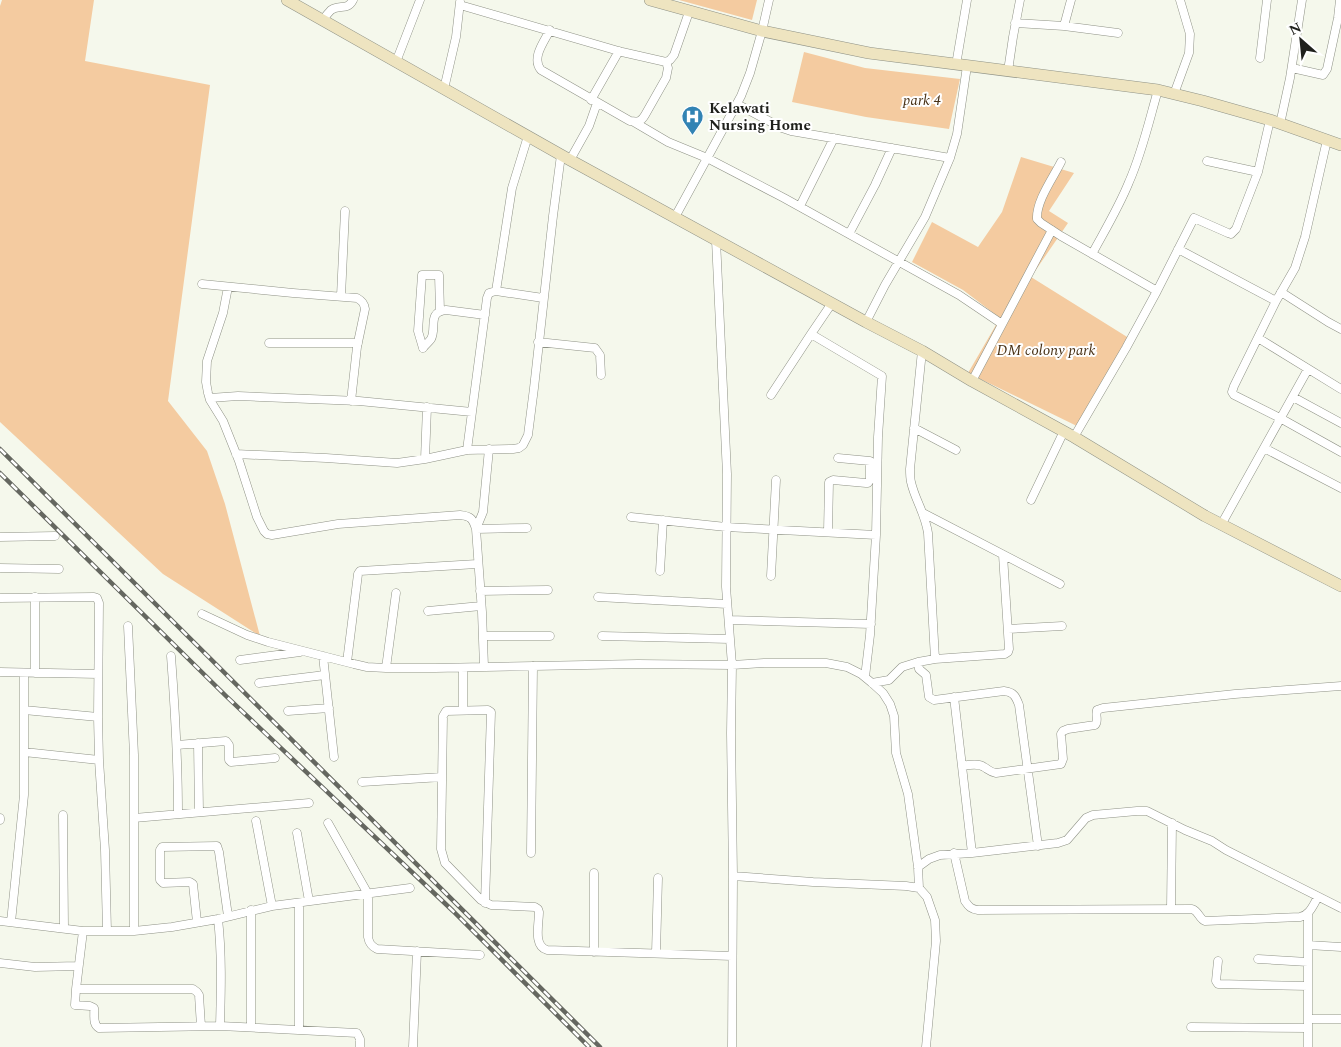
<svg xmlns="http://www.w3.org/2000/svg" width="1341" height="1047" font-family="Spectral,serif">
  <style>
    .green { fill: #f4cba0 }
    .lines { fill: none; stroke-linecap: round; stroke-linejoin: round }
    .street-casing { stroke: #8f9286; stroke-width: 9 }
    .secondary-casing { stroke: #8f9286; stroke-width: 12 }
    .street { stroke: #fff; stroke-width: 8 }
    .secondary { stroke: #eee4c0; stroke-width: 11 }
    .rail-casing { stroke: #656760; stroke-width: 4.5 }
    .rail { stroke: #fff; stroke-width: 2.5; stroke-dasharray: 8; stroke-linecap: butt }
    .labels { text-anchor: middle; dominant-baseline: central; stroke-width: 4; stroke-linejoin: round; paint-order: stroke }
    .park-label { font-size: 15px; font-style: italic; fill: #483115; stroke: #fff }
    .poi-label { font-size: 15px; font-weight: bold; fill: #1f201c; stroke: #fff; text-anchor: start }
  </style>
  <rect width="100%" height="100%" fill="#f5f8ec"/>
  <path class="green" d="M2,0H94L85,61L210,85L168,401L207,451L225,504L260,636L163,574L0,422V6Z
    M679,0H757L752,20Z
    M804,52L865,68L960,79L949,129L866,117L792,102Z
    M1021,157L1074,173L1049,211L1068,223L1031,277L1132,340L1081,428L968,373L1000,318L963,290L912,262L932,222L978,247L1002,212Z"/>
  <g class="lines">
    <defs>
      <path id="street" d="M460,5L622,52L666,62L670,60L674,55L689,12
        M323,20C325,17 328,13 331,10C340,4 347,11 353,0
        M1015,23L1064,26L1118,33
        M1064,26L1071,0
        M550,30C544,42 531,58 541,70L630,121C638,122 641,122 645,115L666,78L668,68L666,62
        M1260,58L1267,0
        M396,62L420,0
        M956,65L967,0
        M1292,68L1323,75L1327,69L1338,18L1340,0
        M1008,71L1013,37L1020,0
        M444,89L456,37L460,2
        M1174,94L1189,53L1190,34L1180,0
        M591,100L619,51
        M737,104L782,128L791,131L950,158
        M634,122L668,142L707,158L784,198L959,295L1002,324
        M1280,124L1290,78L1302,0
        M1327,140L1305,237L1295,268L1276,301L1234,386L1232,392L1234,395L1280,418L1341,452
        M570,160L589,126L597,103
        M1207,161L1258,172
        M1061,162C1053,178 1036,201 1037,219L1041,223L1061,236L1157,291
        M800,206L834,138
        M675,217L741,96L750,73L762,31L769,0
        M849,234L875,185L892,148
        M716,240L727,474L726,587L732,665L731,733L733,876L813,882L906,886L919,888L927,897L935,920L936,941L926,1047
        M1178,249L1276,301
        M1092,254C1105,230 1119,207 1129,182C1142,153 1149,121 1158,90
        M202,284L293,293L357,298C362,301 364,303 365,309L357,347L351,401
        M228,287L223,313L207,361L206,382L208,393L210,400L223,421L239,461L257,517L264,531L267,534L272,535L338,524L460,515C471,516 473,519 476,529L482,612L484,667
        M496,291L512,188L528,136
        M1281,292L1328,322L1341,329
        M341,296L345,211
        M866,322L885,285L925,217L950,158L957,134L967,66
        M811,334L882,376L878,437L876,535
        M1258,338L1341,389
        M538,342L595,348L600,355L601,375
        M269,343H358
        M423,348L418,331L422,275H439L440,311
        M423,348C425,345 429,342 431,339C437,328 427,312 446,310L485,315
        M922,351L910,469C910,473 910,478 911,482C915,500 925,513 928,533L935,659
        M972,381L1052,230
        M771,395L811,334L832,303
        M1293,397L1341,423
        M210,398L238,396L359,401L472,412
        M914,428L956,450
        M1074,437L1126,348L1157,291L1194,218L1228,233L1231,234L1236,229L1258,172L1270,120
        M1264,448L1341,488
        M489,449L483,512L476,529L527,528
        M467,450L487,298L489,293L496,291L543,298
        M236,454L326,458L397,463L425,459L467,450L513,449L519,448L523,445L528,435L534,388L553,216L561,155
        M425,459L427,407
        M1031,500L1064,431
        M923,513L1060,584
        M631,517L726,527L876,535L870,635L865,677
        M1221,525L1308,369
        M828,532L829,482L833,480L866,483H868L870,480V461L838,458
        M0,537L55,536
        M0,568L59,569
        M660,571L663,520
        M771,576L776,480
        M480,591L548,590
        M598,597L727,604
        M0,598L94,597L97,598L99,603L98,717
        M428,611L481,606
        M202,614L247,635L268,642L354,664L367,667L386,668H435L638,664L732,665L764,663H826L847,667L861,674L872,683L883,693L890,704L894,716L896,753L908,794L918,867L919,888
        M729,620L871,624
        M128,626L134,755V931
        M1008,629L1062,626
        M483,636H550
        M602,636L730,639
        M171,656C175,709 178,761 178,814
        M323,656L334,757
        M240,660L300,652
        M347,662L358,574L360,571L477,564
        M918,662L919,669L926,675L929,697L934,700L1004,691C1014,692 1016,697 1019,705L1038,846
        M386,668L396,593
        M463,668V710
        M0,672L98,674
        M35,673V597
        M259,683L325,675
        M872,683L889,680L902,667L918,662L935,659L1005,654L1008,652L1009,649L1003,555
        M954,697L972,853
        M24,710L98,717L99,760L105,850L107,931
        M288,711L329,708
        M198,743L199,812
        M177,745L226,741L229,745V760L231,762L275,758
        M24,752L99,760
        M962,766C969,765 978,763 984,767C989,770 990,772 996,773L1061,764L1063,759L1061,734L1063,731L1068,729L1095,725C1099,721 1095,716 1097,710L1103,708L1235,694L1341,686
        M362,782L442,777
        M63,815L64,928
        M134,818L309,803
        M0,820V818
        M256,821L272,906
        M328,823L368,894V937C369,943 371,946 377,949L480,955
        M297,833L309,901
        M531,853L533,666
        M954,853L965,901C969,907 971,909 978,910L1192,909C1199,911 1199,919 1205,921L1300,917C1310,915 1313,905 1318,897
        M918,867L929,859L940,855L972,853L1058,843L1067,840L1086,818L1093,815L1137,811H1147L1185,830L1212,841L1226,850L1341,908
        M299,903V1030
        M485,903L491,712L488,710L446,711L443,716L441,849L445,863L481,900L491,905L535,907L538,909L539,912C539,924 533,946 547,950L732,956
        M1171,909L1172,823
        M218,919C222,954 221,990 220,1026L357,1033L360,1039V1047
        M0,921L83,931H134L172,927L218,919L272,906L410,888
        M11,922L24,795V673
        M197,922L193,884L190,882L163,883L160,880V850L162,847L217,846L219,852L228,916
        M83,931L76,989H193L197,992L199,995L201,1026
        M1308,945L1341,947
        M594,952V873
        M656,953L658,878
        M1258,959L1308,962
        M1218,961L1216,981L1218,984L1308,986
        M0,963L35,967L78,966
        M76,989L75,1005L90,1006L94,1008C95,1015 92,1024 99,1028L220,1026
        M1308,1019H1341
        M251,1027V910
        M1191,1027L1308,1028
        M413,1047L417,951
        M732,1047L733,876
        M1308,1047V913"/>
      <path id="secondary" d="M287,0L570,160L866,322L922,351L972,381L1074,437L1205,516L1341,586
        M650,0L762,31L869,53L1158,90L1203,101L1270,120L1341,145"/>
    </defs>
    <use href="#street" class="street-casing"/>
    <use href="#secondary" class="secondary-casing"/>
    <use href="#street" class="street"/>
    <use href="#secondary" class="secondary"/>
    <defs>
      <path id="rail" d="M0,449L600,1047
        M0,473L226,696L453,911L589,1047"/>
    </defs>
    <use href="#rail" class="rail-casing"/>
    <use href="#rail" class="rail"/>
  </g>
  <defs>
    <symbol id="hospital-pin" viewBox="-11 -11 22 30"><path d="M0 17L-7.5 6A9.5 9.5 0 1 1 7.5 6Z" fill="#3283b4" stroke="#fff"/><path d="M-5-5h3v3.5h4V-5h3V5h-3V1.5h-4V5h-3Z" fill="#fff"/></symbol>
  </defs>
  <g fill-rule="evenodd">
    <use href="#hospital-pin" x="680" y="104" width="25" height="34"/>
  </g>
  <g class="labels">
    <g class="park-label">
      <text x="922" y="100">park 4</text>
      <text x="1046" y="350">DM colony park</text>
    </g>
    <g class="poi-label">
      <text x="709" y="108">Kelawati<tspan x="709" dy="17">Nursing Home</tspan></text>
    </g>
  </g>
  <g transform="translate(1301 40) rotate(333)" stroke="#ffffff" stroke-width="4" paint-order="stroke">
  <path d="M0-4L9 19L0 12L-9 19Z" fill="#1f201c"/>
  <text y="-8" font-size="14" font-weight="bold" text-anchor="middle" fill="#1f201c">N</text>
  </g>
</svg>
